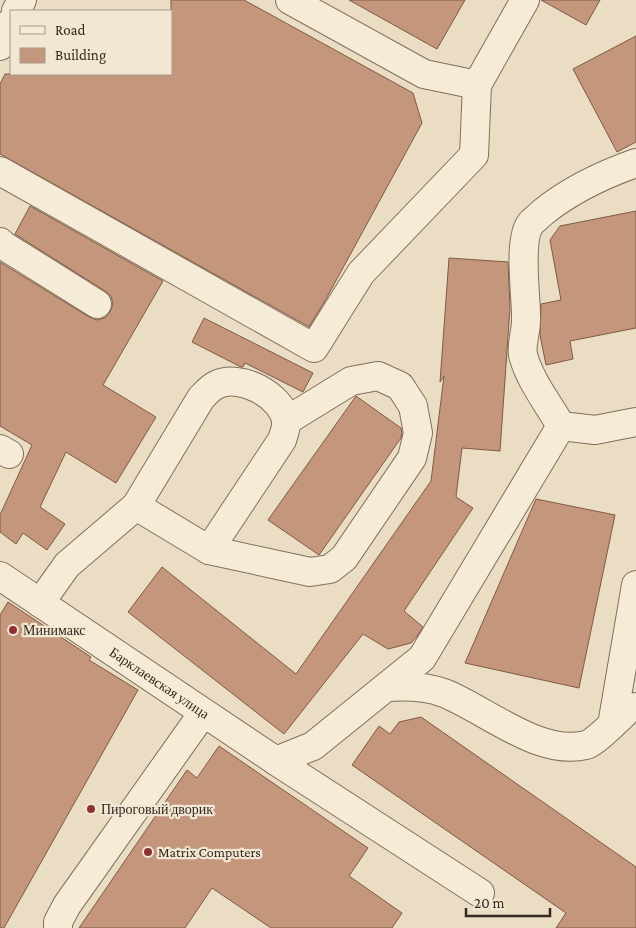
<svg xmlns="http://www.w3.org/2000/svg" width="636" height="928" font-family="'Crimson Pro',serif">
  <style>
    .building { fill: #c4977d; stroke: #7f5944 }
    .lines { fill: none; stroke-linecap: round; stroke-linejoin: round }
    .minor-casing { stroke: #836f5c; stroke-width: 30 }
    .minor { stroke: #f5ebd6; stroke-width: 28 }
    .poi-dot { fill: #8c3237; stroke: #f2e7d3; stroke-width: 2 }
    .labels { text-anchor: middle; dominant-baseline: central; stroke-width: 4.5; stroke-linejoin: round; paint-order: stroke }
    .poi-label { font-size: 14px; fill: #34281f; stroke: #f2e7d3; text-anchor: start }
    .street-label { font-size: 14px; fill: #34281f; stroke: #f2e7d3 }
  </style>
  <rect width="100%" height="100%" fill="#eaddc4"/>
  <path class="building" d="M171,0H244L413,93L422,123L326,299L309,327L0,154V84L5,74H171Z
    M349,0H465L437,49Z
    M541,0H600L586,25Z
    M636,36V142L617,152L573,69Z
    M30,206L163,281L103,385L156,417L116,483L66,452L40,507L65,524L47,550L23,533L16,544L0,532V515L32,445L0,426V262L89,317L97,320L105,318L110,312L113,304L111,296L105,291L15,234Z
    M636,211V328L570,341L573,359L546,365L540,335L541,304L561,300L550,240L560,226Z
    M449,258L508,262L510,308L500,451L462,448L456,497L473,508L404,611L423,627L418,635L411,643L388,649L363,634L284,734L128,612L162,567L296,674L431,481L444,376L440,382Z
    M204,318L313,373L303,392L245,363L243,367H241L192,342Z
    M356,396L401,428L402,433L401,438L319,555L268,520Z
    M536,499L615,515L579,688L465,663Z
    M8,602L91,657L89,660L138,690L4,928H0V615Z
    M421,717L636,867V928H556L566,913L352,765L379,726L390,734L399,722Z
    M219,746L368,848L349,876L402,913L392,928H271L212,888L185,928H79L187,770L197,778Z"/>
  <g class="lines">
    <defs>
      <g id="minor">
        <path d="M290,0L424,74L477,85"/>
        <path d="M16,11L22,0"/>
        <path d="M0,46L11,22"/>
        <path d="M0,171L314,348L361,273L474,155L477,85L525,0"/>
        <path d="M0,242L3,245L97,304"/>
        <path d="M561,426C548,403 530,381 523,355C521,345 526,332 526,321C527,299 517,240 531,223C534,220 539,216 542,213C570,190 602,175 636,163"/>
        <path d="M561,426L595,430L636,422"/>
        <path d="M0,449L9,454"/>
        <path d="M136,506L209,550L310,572L330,569L344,558L412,458L418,433L413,406L400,386L378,376L351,381L286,421"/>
        <path id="s1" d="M0,576L276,761L480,893"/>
        <path d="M40,603L67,565L136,506L201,398C205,394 210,388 216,385C240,373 281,395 286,420C287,426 284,434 282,440L209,550"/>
        <path d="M387,687C406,686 426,686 444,693C485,709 539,757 586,745C596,742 621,716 630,708L636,707"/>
        <path d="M612,725L636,585"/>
        <path d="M276,761L313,746L422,658L561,426"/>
        <path d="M58,928V922L67,905L203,713"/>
      </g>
    </defs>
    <use href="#minor" class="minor-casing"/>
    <use href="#minor" class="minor"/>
  </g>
  <g class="poi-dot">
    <circle cx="13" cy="630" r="5"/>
    <circle cx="91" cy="809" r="5"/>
    <circle cx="148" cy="852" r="5"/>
  </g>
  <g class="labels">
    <g class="poi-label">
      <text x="23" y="630">Минимакс</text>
      <text x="101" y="809">Пироговый дворик</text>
      <text x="158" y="852">Matrix Computers</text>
    </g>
    <g class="street-label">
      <text stroke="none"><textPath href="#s1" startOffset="192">Барклаевская улица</textPath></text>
    </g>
  </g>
  <rect x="10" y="10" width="162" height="65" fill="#f2e7d3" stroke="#a69b8b"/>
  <rect x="20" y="26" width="25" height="8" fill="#f5ebd6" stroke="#a69b8b"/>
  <text x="55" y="35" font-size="15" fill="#34281f">Road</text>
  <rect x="20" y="48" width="25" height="15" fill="#c4977d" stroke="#a69b8b"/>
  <text x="55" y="60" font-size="15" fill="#34281f">Building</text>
  <path d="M466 908v8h84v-8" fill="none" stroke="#34281f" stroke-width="2.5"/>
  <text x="474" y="908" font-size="15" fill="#34281f" stroke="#f2e7d3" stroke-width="4" paint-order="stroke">20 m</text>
</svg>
